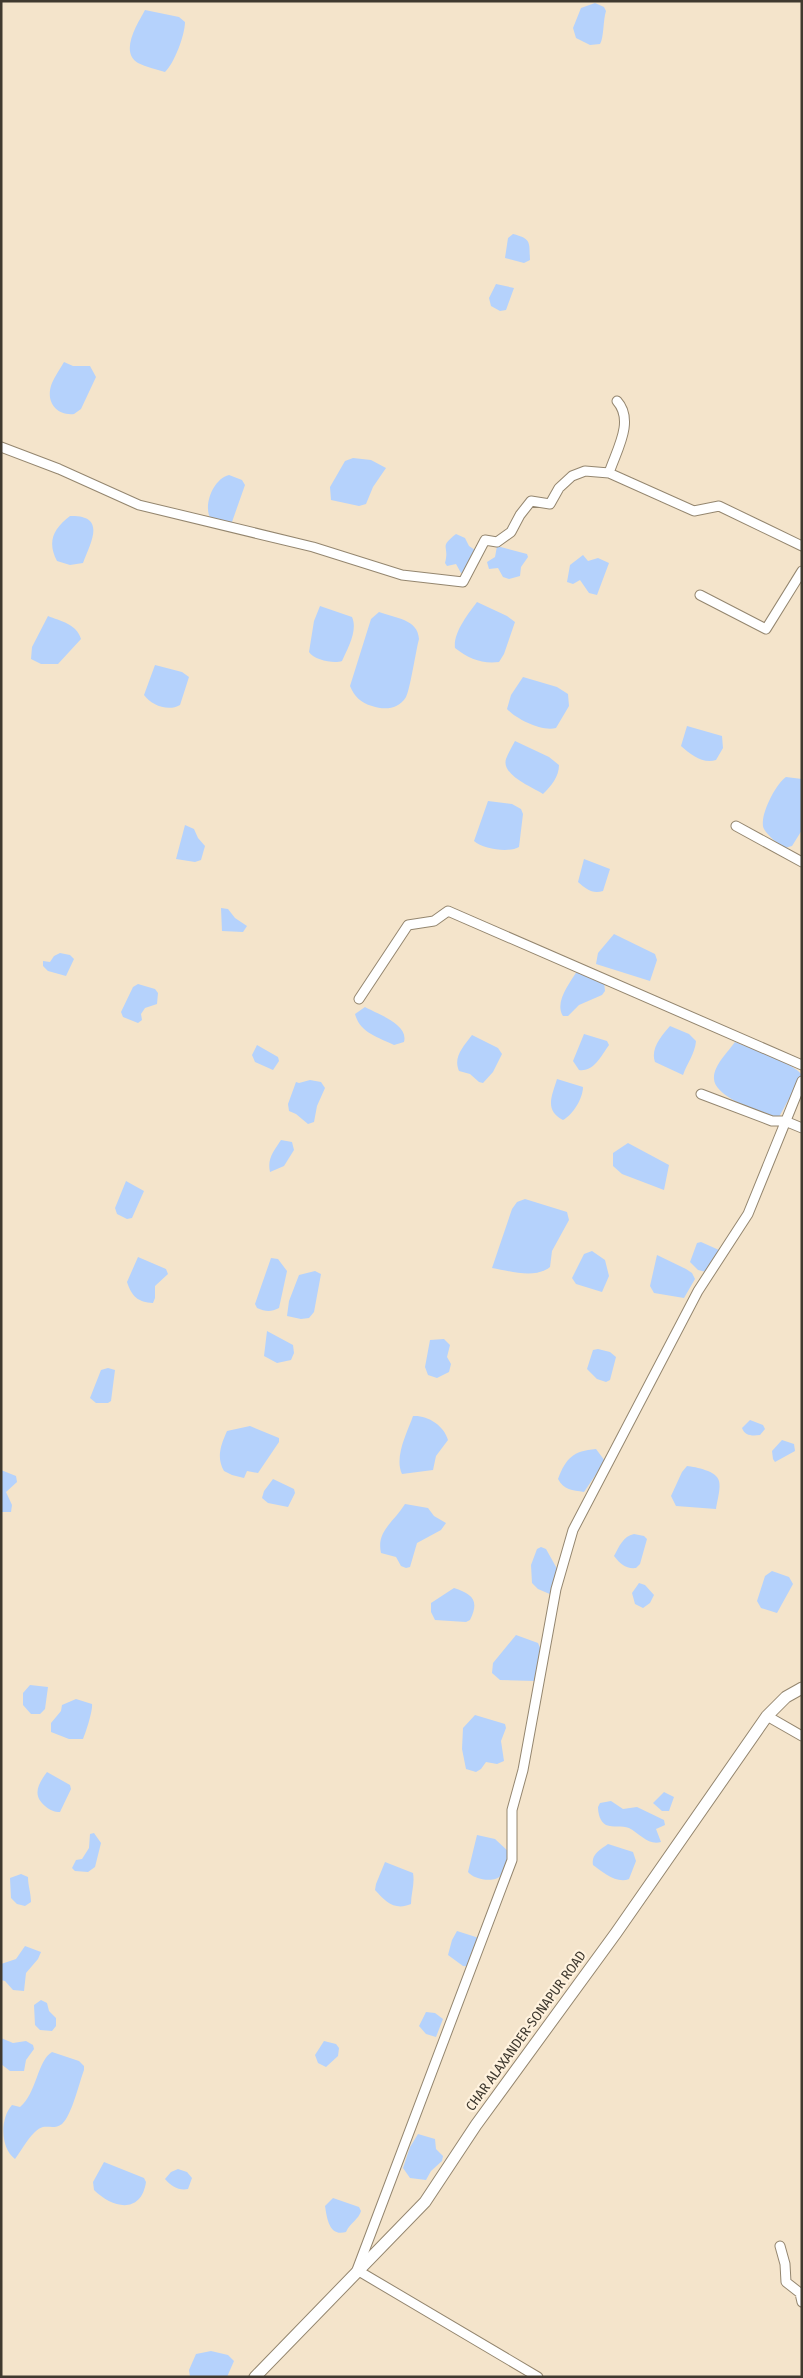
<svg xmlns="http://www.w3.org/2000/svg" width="803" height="2378" font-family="'Fira Sans Condensed',sans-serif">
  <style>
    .water { fill: #b5d2fc }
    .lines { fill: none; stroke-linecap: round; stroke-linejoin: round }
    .minor-casing { stroke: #94866f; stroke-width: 11 }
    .major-casing { stroke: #94866f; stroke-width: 13 }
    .minor { stroke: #fff; stroke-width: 9 }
    .major { stroke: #fff; stroke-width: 11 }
    .labels { text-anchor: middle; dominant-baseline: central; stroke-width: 4.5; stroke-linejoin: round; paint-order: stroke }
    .street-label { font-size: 14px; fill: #3f392f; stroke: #fff2de }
  </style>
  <rect width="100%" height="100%" fill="#f4e4cb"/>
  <path class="water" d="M595,3L604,7L606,11C603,20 604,38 600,44L590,45L576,38L573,28L581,8Z
    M145,10L179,17L185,22C185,35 174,64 165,72C156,69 146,67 138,63C119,52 138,23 145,10Z
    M513,234C532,239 529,242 530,260L524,263L505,258L508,238Z
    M496,284L514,288L506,310L500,311L491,306L489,298Z
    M64,362L73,366H90L96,377L81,409L74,414C55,416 45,400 52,383C55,376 60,369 64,362Z
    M353,458L371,460L386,468L373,487L366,504L359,506L331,500L330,487L345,461Z
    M229,475L242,480L245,485L232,522C196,536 205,481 229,475Z
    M70,516C107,515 91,542 83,563L70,565L57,561C47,542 53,529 70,516Z
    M456,534L465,538L469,546L475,550L468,574L461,573L456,564L447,566L445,563C450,545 438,548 456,534Z
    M497,546L527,554L528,557L521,567L520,576L509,579L503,577L498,568L489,569L487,562L495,557Z
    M583,555L588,561L598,558L609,563L597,595L589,593L580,580L573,584L567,582L570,565Z
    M477,602L507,616L515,622L504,654L499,662C482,664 469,659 455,648C453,633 468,614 477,602Z
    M320,606L352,617C358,630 348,648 342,661C334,664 314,660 309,652L314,621Z
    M379,612C395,618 418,619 419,639C416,650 410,690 406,697C398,710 384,710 372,706C361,703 354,696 350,686L371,619Z
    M48,616C60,621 77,624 81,639L58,664H41L31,659L32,647Z
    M155,665L182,672L189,677L180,705C168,712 151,705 144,695Z
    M523,677L557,687L568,694L569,706L556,728C542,732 516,719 507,709L511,695Z
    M687,726L722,736L723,748L716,760C703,764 691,755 681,746Z
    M515,741L549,757L559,765C559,777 551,786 543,794C532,787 501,775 506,759C508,753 512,747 515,741Z
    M786,777L802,779V830L792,846L785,848C778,844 768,836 764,829C758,818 776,783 786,777Z
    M488,801L512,804L521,809L523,814L519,847C509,853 483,849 474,841Z
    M185,825L194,829L198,838L205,846L201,860L195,862L176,859Z
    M584,859L610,869L603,891C592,894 586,889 578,882Z
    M221,908L228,909L235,918L247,926L243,932L222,931Z
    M614,934L655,954L657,960L650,981L596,964L598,953Z
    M60,953L70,955L74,959L66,976L48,971L43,966V961L50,962L54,956Z
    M577,971L604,982L605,991L602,995L579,1005L568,1016H563C554,1002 570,983 577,971Z
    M138,984L155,989L158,993L157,1004L145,1008L141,1014L142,1020L138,1023L123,1017L121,1012L133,987Z
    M365,1007C377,1014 409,1024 404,1042L394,1045C378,1037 360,1033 355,1014Z
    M670,1026L689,1034L696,1041C695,1054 687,1063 683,1075L655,1062C650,1049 662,1035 670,1026Z
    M584,1034L607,1041L609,1045C601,1056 594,1072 579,1070L573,1061Z
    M472,1035L498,1048L502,1054L493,1072L483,1083L479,1082L470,1074L459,1071C453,1057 463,1047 472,1035Z
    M735,1042C750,1048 794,1063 802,1075L779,1117C763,1114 715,1098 714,1079C713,1066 728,1052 735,1042Z
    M257,1045L278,1057L279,1061L273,1070L255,1062L252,1055Z
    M557,1079L583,1087C583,1098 573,1115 563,1120C544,1110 552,1096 557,1079Z
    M310,1080L321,1082L325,1088L317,1106L314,1122L308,1124L296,1114L289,1111L288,1104L296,1082L299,1083Z
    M281,1140L292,1142L294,1150L284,1166L270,1172C267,1158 274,1151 281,1140Z
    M628,1143L669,1165L664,1190L622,1174L613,1166V1153Z
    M126,1181L144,1191L132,1218L127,1219L117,1214L115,1208Z
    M525,1199L567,1212L569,1220L552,1251L550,1267C535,1279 510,1271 492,1268L512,1209L517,1202Z
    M701,1242L719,1250L706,1272L698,1270L690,1262L697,1243Z
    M592,1251L605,1260L609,1276L602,1292L576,1284L572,1278L584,1254Z
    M657,1255L686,1269L692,1273L695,1279L684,1298L654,1293L650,1286Z
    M138,1257L166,1269L168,1274L155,1286V1298L153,1303C138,1302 132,1297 127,1282Z
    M271,1258L278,1259L287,1271L279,1308C271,1312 266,1312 257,1308L255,1304Z
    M315,1271L321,1274L314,1312L309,1318L301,1319L287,1316L289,1301L299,1275Z
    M267,1331L293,1345L294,1353L291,1360L277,1363L264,1356Z
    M444,1339L450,1345L447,1357L451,1364L449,1372L437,1378L428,1375L425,1367L430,1340Z
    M598,1349L610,1352L616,1357L610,1380L606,1382L597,1379L587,1369L593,1350Z
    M108,1368L115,1370L111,1401L108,1403H96L90,1398L101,1370Z
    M413,1416C427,1415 444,1425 448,1440L436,1456L433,1470L402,1474C394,1457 407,1433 413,1416Z
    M750,1420L763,1425L765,1429L760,1435C752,1436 745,1436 742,1428Z
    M250,1426L279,1438V1442L258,1473L247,1471L244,1478L232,1475L224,1471C216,1457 221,1445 227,1431Z
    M782,1440L794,1444L795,1451L775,1462L773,1459L772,1451Z
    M596,1449L605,1461L584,1492C572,1490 564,1490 558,1479C566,1458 573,1451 596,1449Z
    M687,1466C696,1467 717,1471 719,1481C721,1489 717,1501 716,1509L676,1506L671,1496L682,1472Z
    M1,1470L16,1476L17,1482L6,1492L12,1505L11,1512H1Z
    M273,1479L294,1489L295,1493L288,1507L268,1503L262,1498L264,1491Z
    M405,1504L428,1508L434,1516L446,1523L441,1530L417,1543L410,1567L406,1568L401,1566L396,1557L381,1553C376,1531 394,1522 405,1504Z
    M634,1534L644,1536L647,1539L640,1564L636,1568C626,1569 620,1564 614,1556C619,1547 623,1536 634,1534Z
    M541,1547L546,1549L560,1574L552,1595L538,1589L532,1583L531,1565L537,1549Z
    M772,1571L789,1577L793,1584L777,1613L761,1608L757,1601L765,1576Z
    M639,1583L645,1585L654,1595L650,1603L643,1608L635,1604L632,1593Z
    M454,1588C472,1594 480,1600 470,1620L466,1622L435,1620L431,1612V1603Z
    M516,1635L538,1643L542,1652L535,1681L500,1680L492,1673L493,1663Z
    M30,1685L48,1687L45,1709L40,1714H31L23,1705V1693Z
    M76,1699L92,1704C93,1710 86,1732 83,1739H69L51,1732V1723L61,1711L62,1705Z
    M475,1715L505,1724L506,1728L501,1741L504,1761L497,1764L486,1762L481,1769L476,1772L466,1769L462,1749L463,1728Z
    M47,1772L70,1785L71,1789L60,1812C54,1812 50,1810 45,1806C32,1795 38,1784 47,1772Z
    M664,1792L674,1797L669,1811H662L653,1803Z
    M611,1801L623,1809L637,1807L664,1820L665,1825L656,1829L661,1842C649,1846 640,1834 629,1828C622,1825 613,1828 606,1825C600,1822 598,1813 598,1807L600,1803Z
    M94,1833L101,1843L95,1867L88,1872L75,1871L72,1868L76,1860L82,1859L89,1848L90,1834Z
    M477,1835L495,1839L509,1852C507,1859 505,1870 501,1875C495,1884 473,1879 468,1872Z
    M608,1844L633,1852L636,1861L629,1879C617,1884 602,1872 593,1865C591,1854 600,1850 608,1844Z
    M385,1862L413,1873C415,1884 411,1893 411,1904C395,1911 386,1902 375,1890L376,1884Z
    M21,1874L28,1877C28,1886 31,1893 31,1902L25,1906L17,1904L11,1898L10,1878Z
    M457,1931L479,1938L473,1967L463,1966L448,1955L452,1940Z
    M25,1946L41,1952L38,1959L26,1973L24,1991L13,1990L5,1981L1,1980V1964L16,1959Z
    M41,2000L47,2003L49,2011L56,2018V2026L52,2031L40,2030L35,2025L34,2005Z
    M426,2012L435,2013L443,2019L436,2037L426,2034L419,2026Z
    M1,2038L13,2043L26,2041L33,2045L34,2049L26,2060L24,2071H10L1,2064Z
    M324,2041L336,2044L339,2048L338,2056L326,2067L318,2063L315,2055Z
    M52,2052L79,2061L84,2066V2070C79,2083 72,2115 62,2124C55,2129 50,2126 43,2127C32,2130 22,2150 15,2159C0,2148 0,2118 12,2105L20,2107C37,2093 37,2061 52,2052Z
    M418,2134L435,2139L436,2149L443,2156L442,2161L431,2171L426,2180L410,2178L403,2168L410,2147Z
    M104,2162L144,2178L146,2182C141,2215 112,2208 94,2190L93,2182Z
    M178,2169L187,2172L192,2178L188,2189C179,2191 171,2186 165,2179L171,2172Z
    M333,2198L359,2207L361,2211C359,2219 350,2223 346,2232C329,2237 327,2218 325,2206Z
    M211,2351L228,2355L234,2361L227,2377H190L189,2370L196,2354Z"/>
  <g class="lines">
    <defs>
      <path id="minor" d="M1,447L59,469L139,505L313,547L402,575L463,582L485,540L497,542L511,532L520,515L531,501L550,504L559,488L572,476L585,471L609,473L694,511L719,506L802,546
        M609,473C616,451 635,421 617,401
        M700,595L766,629L802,571
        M736,826L802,862
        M359,999L408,925L434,921L448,911L802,1065
        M701,1094L772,1121H785L802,1128
        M767,1716L802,1736
        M780,2246L785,2264L786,2282L800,2293L802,2302
        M538,2377L357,2270L512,1860V1810L523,1770L556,1589L573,1530L698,1291L748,1214L802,1081"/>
      <path id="major" d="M255,2377L425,2202L476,2125L616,1933L767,1716L786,1697L802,1688"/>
    </defs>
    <use href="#minor" class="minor-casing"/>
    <use href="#major" class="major-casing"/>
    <use href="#minor" class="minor"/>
    <use href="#major" class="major"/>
  </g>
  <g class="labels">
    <g class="street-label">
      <text transform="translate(526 2031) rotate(-54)">CHAR ALAXANDER-SONAPUR ROAD</text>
    </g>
  </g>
  <rect width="803" height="2378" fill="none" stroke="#3f392f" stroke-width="5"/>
</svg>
